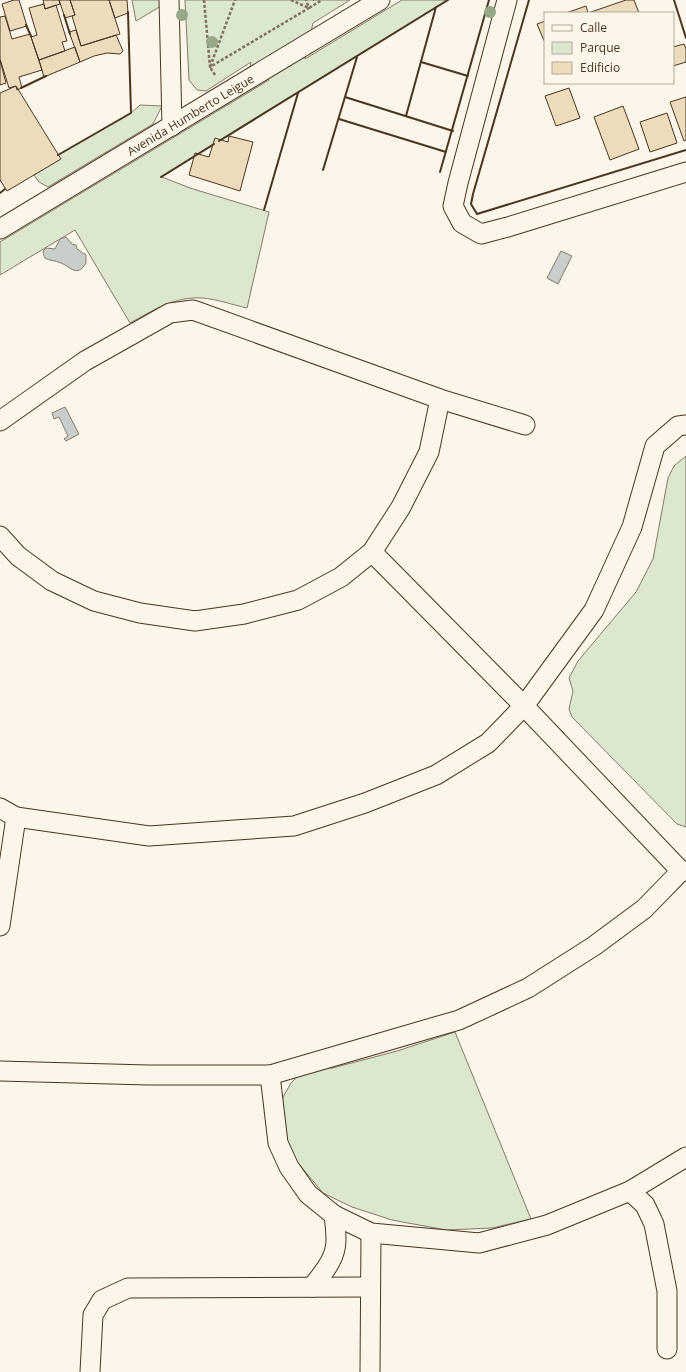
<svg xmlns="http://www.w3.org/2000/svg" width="686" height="1372" font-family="'Open Sans',sans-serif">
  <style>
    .green { fill: #dce7d0; stroke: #887966 }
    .water { fill: #c9cecd; stroke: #887966 }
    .building { fill: #ecdcbc; stroke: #4a3520 }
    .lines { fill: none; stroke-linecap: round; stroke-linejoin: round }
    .street-casing { stroke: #4a3520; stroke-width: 21 }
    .path { stroke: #7f6f5c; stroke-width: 2.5; stroke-dasharray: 3 2; stroke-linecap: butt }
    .street { stroke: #fbf6e9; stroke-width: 19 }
    .fence { stroke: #4a3520; stroke-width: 1; stroke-dasharray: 5 2; stroke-linecap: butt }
    .wall { stroke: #4a3520; stroke-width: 2 }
    .tree { fill: #96a887 }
    .labels { text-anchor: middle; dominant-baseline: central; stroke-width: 3; stroke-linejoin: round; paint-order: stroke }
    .street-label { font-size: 12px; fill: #4a3520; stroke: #fbf6e9 }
  </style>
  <rect width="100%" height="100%" fill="#fbf6e9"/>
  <path class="green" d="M132,0H161V6L136,21Z
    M185,0H350L313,23L305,59L402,0H448L162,177L190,188L269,212L247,308C233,305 217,299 202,298C175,296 152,311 130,323L75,230L0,275V242L269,80L260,76L250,67L251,62L206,91L197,90L189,80Z
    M140,105L162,106L153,124L48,187L39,182L34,175L60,159L58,155L131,113Z
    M686,456V827L677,824L572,717L569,709L573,691L569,678L578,661L636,592L653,559L668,478L674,466Z
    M455,1032L531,1219L492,1228L446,1230L392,1220L352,1207L323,1193L298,1163L284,1139L281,1115L283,1097L291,1083L300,1074L313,1069L332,1068L363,1060L397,1051Z"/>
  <path class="water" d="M66,237L72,244L76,245L77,249L86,255V263C77,278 71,267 61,263C55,260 49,261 45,258C43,253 42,251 46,248L55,249L60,239Z
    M561,251L572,256L558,284L547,278Z
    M65,407L79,434L66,441L64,439L68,436L59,417L54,419L52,413Z"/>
  <path class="building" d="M14,0H19L27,26L10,31L2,4Z
    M43,0H59L60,4L45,9Z
    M59,0H70L75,15L65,18Z
    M70,0H109L120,34L81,46L72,16L75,15Z
    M109,0H127L128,13L115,18Z
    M626,0H634L639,13H588Z
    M44,4L45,9L56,5L67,41L62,42L65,51L39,60L31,37L37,35L29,8Z
    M586,6L588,13H566Z
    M5,16L12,39L30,34L42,70L19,77L22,88L17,90L16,86L9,88L0,59V17Z
    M545,21V43L537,24Z
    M76,30L81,46L116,35L123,51L120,54L107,53L94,56L80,62L69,32Z
    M684,44L686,49V62L673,66V47Z
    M75,47L80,62L44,77L39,60Z
    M0,60L6,83L0,85Z
    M16,86L61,159L7,191L0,180V93Z
    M569,88L580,118L556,126L545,96Z
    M686,97V140L684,141L670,102Z
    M623,106L639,149L610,160L594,117Z
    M667,113L677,143L650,152L640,122Z
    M229,136L253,142L240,191L189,175L195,153L209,157L215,138L228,142Z"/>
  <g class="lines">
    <defs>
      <g id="street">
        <path d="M169,0L172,126"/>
        <path d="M507,0L458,183L453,206L462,223L481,234L508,227L686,172"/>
        <path id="s1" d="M0,229L380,0"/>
        <path d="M0,421L85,361L170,313L193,310L440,399L525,425"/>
        <path d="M0,536L18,556L52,581L94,601L140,613L195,621L244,614L298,600L341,577L372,552L401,507L429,452L440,399"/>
        <path d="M372,552L524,706L681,871H686"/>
        <path d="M0,808L16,817L149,836L294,826L365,803L436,775L488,743L524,706L594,610L632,527L655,446L678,426L686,425"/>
        <path d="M0,926L16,817"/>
        <path d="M0,1071L148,1075H270L459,1020L528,988L594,946L644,909L681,871"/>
        <path d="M270,1075L278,1143L289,1167L308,1194L334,1215L371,1233L479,1243L547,1225L630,1191L686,1157"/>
        <path d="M630,1191L645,1205L654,1224L667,1291V1349"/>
        <path d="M312,1287C323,1273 336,1259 336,1240C336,1232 335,1223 334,1215"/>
        <path d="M90,1372L93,1315L102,1300L128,1288L370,1287"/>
        <path d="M370,1372L371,1233"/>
      </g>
    </defs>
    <use href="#street" class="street-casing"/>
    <path class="path" d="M204,0L210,67L309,8L306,0
      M291,0L309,8L322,0
      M215,75L210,67L235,0"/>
    <use href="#street" class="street"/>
    <path class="fence" d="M313,0H314"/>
    <path class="wall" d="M529,0L473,194L471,204L477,214L686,150
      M674,0L686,38
      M64,15L70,34
      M26,25L31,36
      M421,62L468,76
      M21,88L46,76
      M345,97L453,131
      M406,116L436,7
      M339,119L446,152
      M219,141L448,0
      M58,155L131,113L128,12
      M323,170L357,57
      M440,172L489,0
      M161,177L214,144
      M0,193L5,189
      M264,210L298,93"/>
  </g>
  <g class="tree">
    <circle cx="490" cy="12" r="6"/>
    <circle cx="182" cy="15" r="6"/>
    <circle cx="212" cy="42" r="6"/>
  </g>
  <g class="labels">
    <g class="street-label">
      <text stroke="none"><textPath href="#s1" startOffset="222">Avenida Humberto Leigue</textPath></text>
    </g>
  </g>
  <rect x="544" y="12" width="130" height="72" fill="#fbf6e9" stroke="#b4a999"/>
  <rect x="552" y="25" width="20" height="6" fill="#fbf6e9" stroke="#b4a999"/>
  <text x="580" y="32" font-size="12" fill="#4a3520">Calle</text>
  <rect x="552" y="42" width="20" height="12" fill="#dce7d0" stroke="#b4a999"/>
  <text x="580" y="52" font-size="12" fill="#4a3520">Parque</text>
  <rect x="552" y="62" width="20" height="12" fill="#ecdcbc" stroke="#b4a999"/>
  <text x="580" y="72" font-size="12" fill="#4a3520">Edificio</text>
</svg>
